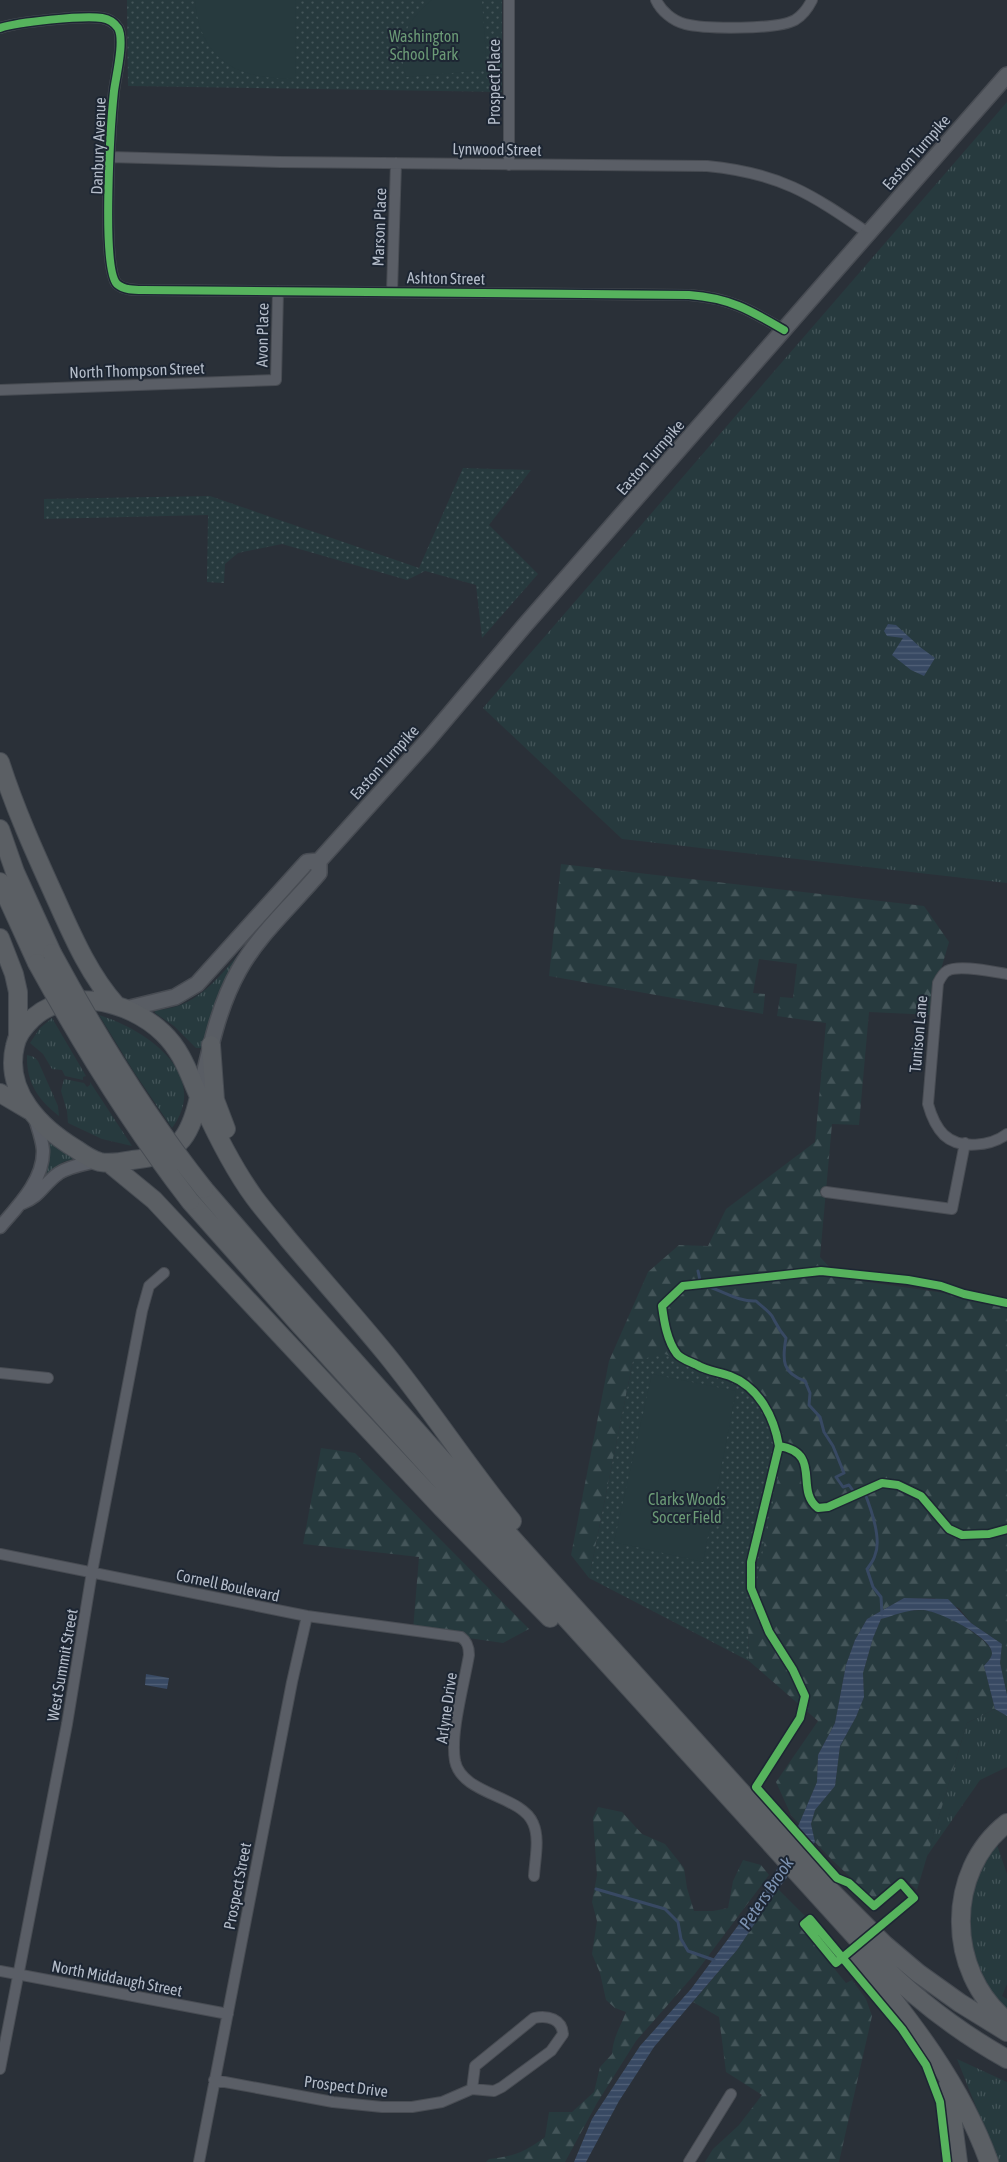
<svg xmlns="http://www.w3.org/2000/svg" width="1007" height="2162" font-family="'Asap Condensed',sans-serif">
  <style>
    .grass { fill: url(#grass-tufts) }
    .forest { fill: url(#forest-firs) }
    .park { fill: url(#park-dots) }
    .pitch { fill: #273a3e }
    .water { fill: url(#water-rules) }
    .lines { fill: none; stroke-linecap: round; stroke-linejoin: round }
    .stream { stroke: #384963; stroke-width: 3 }
    .minor-casing { stroke: #484c53; stroke-width: 12 }
    .tertiary-casing { stroke: #484c53; stroke-width: 15 }
    .secondary-casing { stroke: #484c53; stroke-width: 18 }
    .trunk-casing { stroke: #474c53; stroke-width: 20 }
    .minor { stroke: #5a5e66; stroke-width: 10 }
    .tertiary { stroke: #5a5e66; stroke-width: 12 }
    .secondary { stroke: #595d64; stroke-width: 15 }
    .trunk { stroke: #5b5f64; stroke-width: 18 }
    .trunk-bridge-casing { stroke: #474c53; stroke-width: 20; stroke-linecap: butt }
    .trunk-bridge { stroke: #5b5f64; stroke-width: 18 }
    .cycleway-casing { stroke: #1d2633; stroke-width: 11 }
    .cycleway { stroke: #56b35d; stroke-width: 8 }
    .labels { text-anchor: middle; dominant-baseline: central; stroke-width: 4; stroke-linejoin: round; paint-order: stroke }
    .park-label { font-size: 16px; fill: #6b9a76; stroke: #1d2633 }
    .street-label { font-size: 16px; fill: #b4bcc9; stroke: #1d2633 }
    .water-label { font-size: 18px; font-style: italic; fill: #7c92b1; stroke: #1d2633 }
  </style>
  <defs>
    <pattern id="grass-tufts" width="24" height="20" patternUnits="userSpaceOnUse" patternTransform="scale(1.25)"><rect width="24" height="20" fill="#273a3e"/><path d="M3 7l-1-3M5 7V3M7 7l1-3M15 17l-1-3M17 17v-4M19 17l1-3" fill="none" stroke="#445559"/></pattern>
    <pattern id="forest-firs" width="22" height="20" patternUnits="userSpaceOnUse" patternTransform="scale(1.25)"><rect width="22" height="20" fill="#273a3e"/><path d="M5 1l3.5 6h-7zM16 11l3.5 6h-7z" fill="#445559"/></pattern>
    <pattern id="park-dots" width="8" height="8" patternUnits="userSpaceOnUse" patternTransform="scale(1.25)"><rect width="8" height="8" fill="#273a3e"/><path d="M2 2h.1M6 6h.1" fill="none" stroke="#445559" stroke-width="1.8" stroke-linecap="round"/></pattern>
    <pattern id="water-rules" width="6" height="5" patternUnits="userSpaceOnUse" patternTransform="scale(1.25)"><rect width="6" height="5" fill="#384963"/><path d="M0 2.5h6" fill="none" stroke="#526178"/></pattern>
  </defs>
  <rect width="100%" height="100%" fill="#2a3038"/>
  <path class="grass" d="M1007,102V883L622,839L483,708Z
    M240,953L243,954L218,1001L201,1048H196L174,1026L155,1013V1010C195,1009 216,980 240,953Z
    M99,1015C145,1029 212,1074 172,1128L134,1072Z
    M52,1018L86,1076L83,1077V1080L65,1076L62,1070L52,1069L43,1054L30,1043L40,1028Z
    M27,1055L34,1057L38,1061L58,1106L59,1116C38,1100 26,1082 27,1055Z
    M64,1079L84,1083L87,1087L90,1085V1082L132,1146L102,1139L68,1123L67,1111L61,1091Z
    M50,1144H53L77,1158L63,1162L46,1175L44,1174L48,1146Z
    M995,1709L1007,1716V1767L980,1780L927,1856L967,1723Z
    M997,1845L1007,1874V1984L1002,1996L1007,1999V2010L987,1987L969,1948L968,1896L987,1852Z
    M957,2059L1007,2082V2162H998Z"/>
  <path class="forest" d="M561,864L924,906L949,942L940,973L934,1015L869,1012L859,1125L832,1124L820,1257L840,1278L1007,1302V1695L1000,1663L1002,1644L971,1623L959,1608L934,1598H904L867,1619L855,1640L846,1665L835,1723L818,1755L817,1782L799,1824L791,1815L776,1782L818,1721L749,1661L748,1624L633,1361L589,1578L571,1555L609,1361L648,1272L679,1245L708,1246L726,1209L815,1142L826,1023L777,1016L780,997L793,998L797,964L759,959L753,993L765,994L763,1014L549,976Z
    M321,1448L355,1453L529,1629L503,1643L413,1630L419,1557L303,1544Z
    M923,1610C928,1611 934,1611 939,1613C950,1617 992,1641 992,1653C992,1658 987,1662 984,1666L995,1709L967,1723L917,1890L902,1876L874,1899L832,1860L815,1842L811,1824L815,1810L835,1786L840,1746L856,1717L864,1697L863,1673L873,1638L881,1619L904,1611Z
    M598,1807L622,1812L642,1834L665,1844L684,1868L687,1888L694,1911H713L728,1908L733,1881L743,1860L761,1865L769,1875L694,1975L636,2041L597,2103L565,2162H486L489,2159C515,2156 525,2152 545,2137L549,2112H572L594,2092L600,2067L612,2054C613,2037 620,2028 626,2012L615,2008L606,2000L600,1973L592,1954L597,1921L592,1902L597,1875L593,1818Z
    M778,1889L805,1916L798,1924L846,1983L852,1980L866,1999L872,2016L839,2162H705L713,2149L739,2125L762,2095L726,2072L719,2017L693,2002L737,1950Z"/>
  <path class="park" d="M127,0H502V92L128,86Z
    M463,468L531,470L489,525L538,574L482,638L476,585L425,571L407,580L282,544L238,553L225,564L224,583L207,582L208,515L44,519V499L210,496L419,568Z
    M665,1354L754,1391L786,1439L748,1624L749,1661L589,1578L633,1361Z"/>
  <path class="pitch" d="M195,0H296L295,79C239,79 200,62 195,0Z
    M432,0H482L487,70L406,77C397,42 404,23 432,0Z
    M652,1374L736,1391L703,1562L614,1542Z"/>
  <path class="water" d="M888,624L896,625L920,647L935,658L924,676L911,670L892,655L903,638L887,636L884,631Z
    M904,1598L948,1599L971,1623L1002,1644L1000,1663L1007,1695V1716L995,1709L984,1666C987,1662 992,1658 992,1653C992,1637 937,1610 922,1610C908,1609 895,1615 881,1619L873,1638L863,1673L864,1697L856,1717L840,1746L835,1786L815,1810L811,1824L815,1842L778,1889L737,1950L654,2047L619,2101L586,2162H574L592,2119L640,2046L691,1989L771,1881L799,1824L817,1782L818,1755L835,1723L846,1665L855,1640L867,1619Z
    M146,1674L169,1678L167,1689L145,1685Z"/>
  <g class="lines">
    <path class="stream" d="M698,1271L701,1285C720,1288 736,1302 756,1301C761,1306 768,1310 772,1316C777,1325 778,1329 786,1338C782,1360 782,1373 805,1381L810,1393L809,1405L820,1417L824,1432L833,1446L844,1473L836,1477L843,1487L849,1485L854,1492L864,1491C870,1506 882,1539 875,1555C874,1560 870,1565 867,1569L873,1587L881,1597L882,1614
      M596,1889L665,1909L678,1922L681,1939L688,1951L714,1960"/>
    <defs>
      <path id="minor" d="M656,0C661,11 673,21 685,24C705,29 777,30 795,20C803,15 808,8 812,0
        M0,28C17,22 84,15 102,18C108,19 114,22 118,28C125,40 116,76 114,91C111,119 101,268 117,284C124,290 134,290 143,290L689,295C730,298 750,310 784,330
        M110,157L280,162L707,166C779,173 810,193 868,233
        M509,165V0
        M392,292L396,163
        M0,390L276,380L278,291
        M1007,974C993,972 959,964 947,971C943,973 940,979 938,983L928,1104C931,1115 935,1126 944,1135C960,1150 991,1146 1007,1134
        M826,1192L952,1209L965,1143
        M0,1373L48,1378
        M0,1554L307,1616L461,1637C468,1642 469,1648 469,1655C464,1685 450,1733 455,1761C462,1795 521,1795 533,1823C540,1838 535,1859 534,1876
        M0,1971L228,2014
        M0,2069L67,1724L92,1572L142,1311L149,1286L164,1273
        M214,2080L333,2102L382,2107H412L442,2102L472,2089L494,2091L502,2087L551,2051L563,2034C562,2019 548,2015 534,2018L475,2066L472,2089
        M199,2162L292,1682L307,1616
        M689,2162L731,2094"/>
      <path id="tertiary" d="M22,1203C41,1196 43,1184 59,1173C70,1166 85,1164 97,1161
        M0,1227C18,1206 44,1180 43,1150C42,1138 37,1126 34,1115"/>
      <path id="secondary" d="M126,1009L175,997L197,984L307,862L319,861
        M199,1097C209,1054 217,1009 239,970C259,934 293,904 319,873V861L427,741L525,625L1007,75"/>
      <path id="trunk" d="M0,762C15,809 35,853 55,897C72,935 89,975 117,1006
        M0,829L15,872L52,953
        M0,882L37,963
        M0,938L14,974L18,992V1035
        M211,1045L215,1100L226,1129
        M0,1093L29,1110
        M199,1097C189,1141 177,1155 132,1160C121,1162 110,1164 100,1162C92,1160 83,1154 76,1149C41,1128 4,1092 15,1046C17,1036 22,1030 28,1023C63,984 129,1000 163,1033C184,1053 190,1078 202,1103C217,1136 233,1168 254,1197C265,1212 277,1225 288,1239C320,1277 354,1315 386,1354C430,1408 468,1467 512,1521
        M109,1163L154,1200L442,1508L550,1618
        M204,1189L278,1275L519,1546L828,1888L885,1945L918,1973L960,2003L1007,2032
        M190,1201L299,1324L873,1956C913,1997 957,2031 1007,2059
        M1007,1823C945,1871 946,1972 1007,2021
        M858,1956C910,2019 961,2084 989,2162
        M948,2085L958,2162"/>
    </defs>
    <use href="#minor" class="minor-casing"/>
    <use href="#tertiary" class="tertiary-casing"/>
    <use href="#secondary" class="secondary-casing"/>
    <use href="#trunk" class="trunk-casing"/>
    <use href="#minor" class="minor"/>
    <use href="#tertiary" class="tertiary"/>
    <use href="#secondary" class="secondary"/>
    <use href="#trunk" class="trunk"/>
    <defs>
      <path id="trunk-bridge" d="M52,953C97,1036 145,1115 204,1189
        M37,963C83,1047 132,1126 190,1201"/>
    </defs>
    <use href="#trunk-bridge" class="trunk-bridge-casing"/>
    <use href="#trunk-bridge" class="trunk-bridge"/>
    <defs>
      <path id="cycleway" d="M0,28C17,22 84,15 102,18C108,19 114,22 118,28C125,40 116,76 114,91C111,119 101,268 117,284C124,290 134,290 143,290L689,295C730,298 750,310 784,330
        M1007,1303L964,1294L941,1286L908,1280L821,1271L683,1286L662,1306C664,1321 667,1341 677,1354C681,1359 691,1362 697,1365C707,1371 719,1372 730,1376C759,1387 774,1417 779,1446C823,1453 794,1490 818,1508L828,1507L882,1483L898,1485L921,1496L949,1529L962,1535L989,1534L1007,1529
        M779,1446L751,1562V1588L769,1632L793,1670L805,1696L800,1718L756,1787L837,1878L849,1883L874,1906L901,1883L914,1898L836,1963L804,1924L810,1919L902,2029L926,2065L940,2102L947,2162"/>
    </defs>
    <use href="#cycleway" class="cycleway-casing"/>
    <use href="#cycleway" class="cycleway"/>
  </g>
  <g class="labels">
    <g class="park-label">
      <text x="424" y="36">Washington<tspan x="424" dy="18">School Park</tspan></text>
      <text x="687" y="1499">Clarks Woods<tspan x="687" dy="18">Soccer Field</tspan></text>
    </g>
    <g class="street-label">
      <text transform="translate(494 82) rotate(-90)">Prospect Place</text>
      <text transform="translate(98 146) rotate(-88)">Danbury Avenue</text>
      <text transform="translate(497 149) rotate(1)">Lynwood Street</text>
      <text transform="translate(916 152) rotate(-49)">Easton Turnpike</text>
      <text transform="translate(379 227) rotate(-88)">Marson Place</text>
      <text transform="translate(446 278) rotate(1)">Ashton Street</text>
      <text transform="translate(262 335) rotate(-89)">Avon Place</text>
      <text transform="translate(137 370) rotate(-2)">North Thompson Street</text>
      <text transform="translate(650 457) rotate(-49)">Easton Turnpike</text>
      <text transform="translate(384 762) rotate(-48)">Easton Turnpike</text>
      <text transform="translate(918 1034) rotate(-85)">Tunison Lane</text>
      <text transform="translate(228 1585) rotate(12)">Cornell Boulevard</text>
      <text transform="translate(62 1665) rotate(-80)">West Summit Street</text>
      <text transform="translate(446 1708) rotate(-82)">Arlyne Drive</text>
      <text transform="translate(237 1886) rotate(-79)">Prospect Street</text>
      <text transform="translate(117 1978) rotate(11)">North Middaugh Street</text>
      <text transform="translate(346 2086) rotate(7)">Prospect Drive</text>
    </g>
    <g class="water-label">
      <text transform="translate(766 1893) rotate(-56)">Peters Brook</text>
    </g>
  </g>
</svg>
